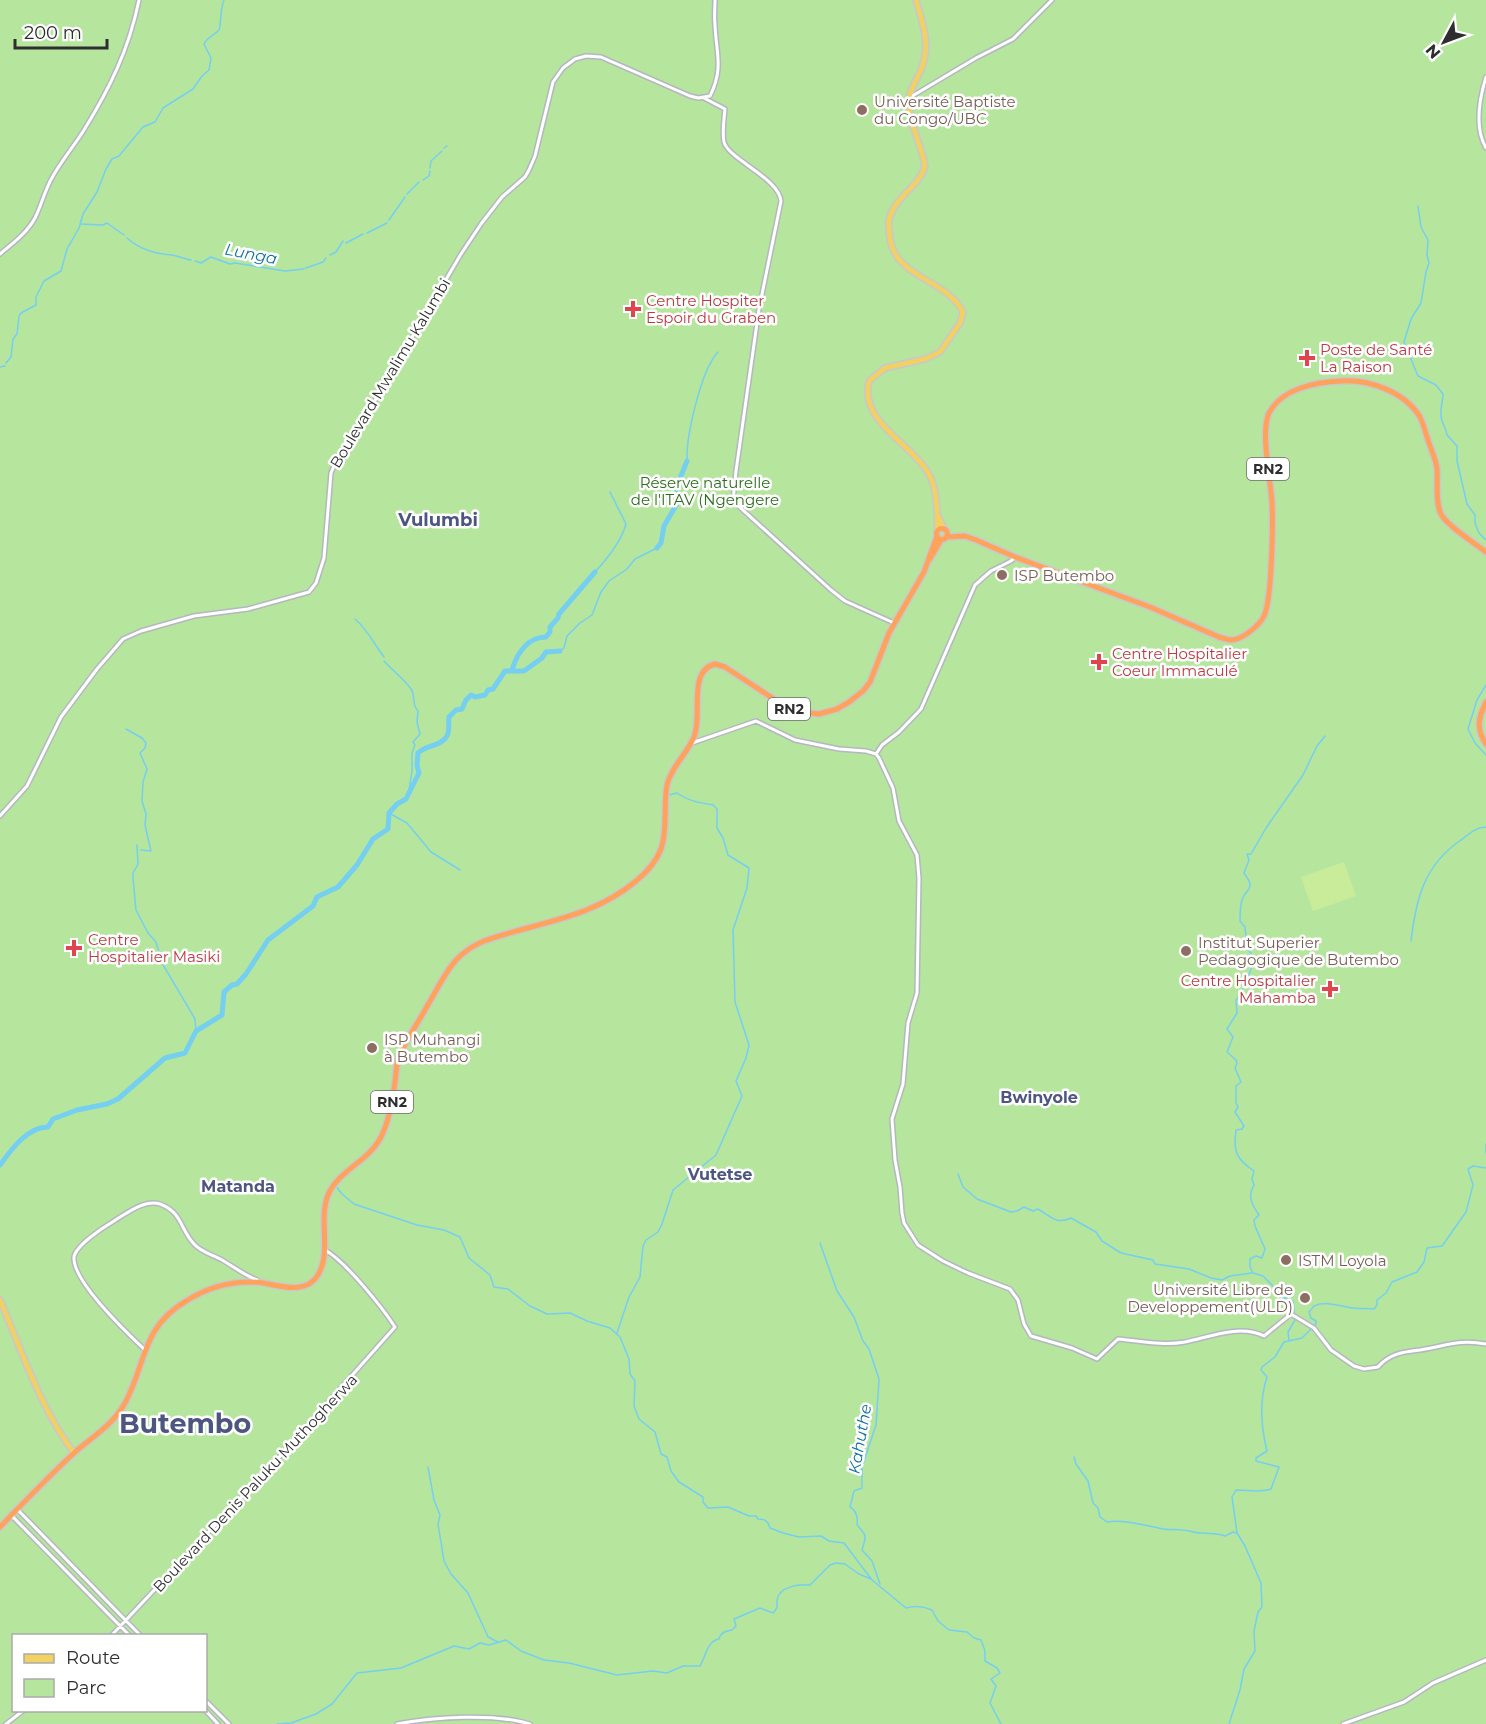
<svg xmlns="http://www.w3.org/2000/svg" width="1486" height="1724" font-family="Montserrat,sans-serif">
  <style>
    .green { fill: #b6e59e; fill-rule: evenodd }
    .pitch { fill: #c9ec9a }
    .lines { fill: none; stroke-linecap: round; stroke-linejoin: round }
    .stream { stroke: #75cff0; stroke-width: 1.5 }
    .river { stroke: #75cff0; stroke-width: 5 }
    .minor-casing { stroke: #b4b7c1; stroke-width: 6 }
    .major-casing { stroke: #c9c9c9; stroke-width: 8 }
    .highway-casing { stroke: #c9c9c9; stroke-width: 8 }
    .minor { stroke: #fff; stroke-width: 3 }
    .major { stroke: #f2d163; stroke-width: 4.5 }
    .highway { stroke: #ffa35c; stroke-width: 5 }
    .education-dot { fill: #8d6e63; stroke: #fff; stroke-width: 2 }
    .health-dot { fill: #e0444e; stroke: #fff; stroke-width: 2 }
    .labels { text-anchor: middle; dominant-baseline: central; stroke-width: 5; stroke-linejoin: round; paint-order: stroke }
    .shield { fill: #fff; stroke: #6d6d6d; stroke-width: 1.5 }
    .shield-label { font-size: 14px; font-weight: bold; fill: #2e2e2e }
    .education-label { font-size: 15px; fill: #785e54; stroke: #fff; text-anchor: start }
    .health-label { font-size: 15px; fill: #be3a42; stroke: #fff; text-anchor: start }
    .street-label { font-size: 15px; fill: #2e2e2e; stroke: #fff }
    .park-label { font-size: 15px; fill: #2c6e1b; stroke: #fff }
    .water-label { font-size: 16px; font-style: italic; fill: #0d6fa3; stroke: #fff }
    .neighbourhood-label { font-size: 16px; font-weight: bold; fill: #4d5680; stroke: #fff }
    .quarter-label { font-size: 18px; font-weight: bold; fill: #4d5680; stroke: #fff }
    .town-label { font-size: 27px; font-weight: bold; fill: #4d5680; stroke: #fff }
  </style>
  <rect width="100%" height="100%" fill="#efe9e1"/>
  <path class="green" d="M0,0H1486V1724H0ZM14,1636H206V1710H14Z"/>
  <path class="pitch" d="M1344,862L1356,896L1313,911L1301,877Z"/>
  <g class="lines">
    <path class="stream" d="M444,148L447,146
      M430,168L431,161L442,151
      M423,180L429,176L430,171
      M407,194L419,182
      M1418,206L1421,227L1428,240L1427,255L1429,263L1426,272L1421,303L1411,319L1404,342L1418,376L1436,385L1443,394C1443,401 1440,408 1441,415C1441,423 1446,427 1447,435L1457,446V461L1467,504L1475,515V523L1479,533L1486,540
      M389,220L405,197
      M81,224L103,225L107,223L124,235
      M367,233L387,223
      M127,238C139,249 157,254 172,255C178,256 184,259 191,260
      M346,243L363,234
      M330,255L336,252L343,241
      M195,261L201,263L211,257L230,264L235,263L285,271L304,269
      M306,268L323,262L326,258
      M6,363L11,357L13,339L17,334L19,316L21,313L36,305V297L44,281L61,271L67,249L79,228L83,214L97,192L106,169L112,159L119,156L143,127L155,122L163,108L193,89L202,76L209,70L211,58L204,44C208,36 214,36 219,30C221,26 220,9 224,0
      M0,367L5,366
      M687,461C686,436 701,370 718,352
      M595,572C607,559 621,542 626,524L610,492
      M355,619C368,630 374,644 384,657
      M560,651L564,648L567,636L580,623L592,615L601,592L609,581L627,569L635,559L657,548
      M384,661C393,671 403,678 411,689C416,696 411,704 418,711L417,722L420,734L413,742L415,745L412,753V771L408,796
      M1486,685L1477,700L1468,729L1475,743L1486,755
      M126,729L142,738L146,743L145,748L140,753L147,769L143,782L142,801L146,814L145,825L151,851L141,850
      M389,813L407,823L431,852L460,870
      M137,845L138,864L133,873V878L136,910L148,933L156,942L162,963L195,1019L196,1031
      M1411,941C1416,899 1424,865 1461,840C1469,834 1476,827 1486,827
      M1486,1144V1153
      M958,1174L963,1187L977,1199L1011,1212L1017,1211L1024,1207L1033,1211L1038,1209C1050,1216 1056,1225 1071,1218L1096,1232L1102,1241L1121,1253L1153,1260L1155,1264L1189,1269L1211,1278L1222,1280L1230,1276L1252,1273
      M335,1185L342,1194L354,1204L417,1225L444,1230L460,1237L469,1258L490,1275L494,1287L508,1289L530,1306L547,1314L570,1313L587,1321L610,1328L620,1337L629,1359L630,1374L635,1381L634,1406L639,1419L655,1432L661,1454L667,1457L671,1471L679,1482L703,1497V1502L708,1508L728,1507L749,1516H756L758,1519C765,1519 768,1521 770,1528L783,1533L799,1537L821,1536L829,1541L844,1543L872,1580L906,1608C916,1605 923,1606 932,1610L938,1621L949,1630L967,1632L974,1638L981,1640L985,1651V1661L997,1668L1000,1673L991,1679L996,1686L990,1703L1001,1724
      M820,1243L837,1291L854,1317L863,1341L869,1349L879,1379L876,1425L862,1467V1488L854,1491L850,1507C857,1511 858,1518 857,1525C868,1537 866,1536 862,1550L872,1561L880,1584
      M617,1333L629,1297L640,1277L643,1246L646,1240L658,1232L662,1224L673,1190L716,1155L742,1096L736,1081L746,1058L749,1045L735,1002L733,930L747,888L749,868L728,855L723,838L717,828V809L713,805C701,803 688,801 677,793L669,795
      M1289,1340L1288,1332L1295,1320L1293,1301L1279,1296L1277,1290L1263,1276L1253,1273L1250,1267V1259L1256,1256L1262,1258L1265,1249L1255,1226L1254,1220L1259,1215C1252,1205 1247,1196 1254,1185L1252,1179L1254,1171C1236,1159 1233,1151 1236,1130L1242,1129L1244,1126L1235,1112L1238,1107L1236,1103V1086L1241,1082L1235,1068L1237,1063L1236,1060L1227,1052L1233,1037L1227,1029L1237,1013L1236,1000L1241,994L1255,959L1247,948L1245,927L1240,921C1240,915 1240,906 1242,900C1246,887 1257,891 1244,873L1249,860L1247,854H1251L1266,828L1303,775L1317,746L1325,736
      M1074,1457L1076,1464L1088,1481L1093,1503L1098,1508L1100,1517L1107,1522C1124,1519 1147,1526 1163,1529C1169,1530 1176,1529 1182,1530C1189,1530 1194,1533 1201,1533C1210,1534 1217,1533 1225,1536L1233,1532L1236,1533
      M428,1467L434,1500L440,1515L438,1524L444,1561L451,1574L468,1593L488,1637L498,1642
      M277,1724L291,1723L316,1714L332,1704L357,1673L401,1668L454,1646L469,1649L480,1643L489,1645L506,1640L521,1651L544,1660L569,1663L617,1675L653,1671L667,1673L683,1666H700C706,1656 707,1641 719,1639C721,1632 726,1631 732,1630L736,1626L734,1619L760,1608L773,1613C778,1608 777,1606 777,1600C779,1586 800,1584 810,1585L830,1565L836,1563L845,1564L859,1574L871,1579
      M1229,1724L1240,1690L1244,1669L1255,1651L1254,1631L1258,1612L1262,1607L1261,1583L1245,1546L1237,1533L1232,1497L1236,1490C1249,1490 1259,1493 1271,1489L1279,1467L1256,1461V1458L1267,1451C1261,1427 1259,1401 1267,1377L1261,1370L1262,1367L1275,1357L1284,1342L1302,1338L1316,1324V1321L1311,1318L1309,1312L1314,1306C1328,1300 1340,1307 1353,1308C1360,1309 1367,1308 1374,1309L1377,1305V1300L1386,1293L1392,1282L1417,1272L1424,1262L1427,1248L1442,1246L1466,1212L1473,1185L1468,1169L1473,1166L1486,1168"/>
    <path class="river" d="M657,548L661,543L664,526L678,502L677,486L687,461
      M512,670C517,653 528,637 546,637L550,632V627L558,618L559,614L595,572
      M0,1165C11,1150 27,1127 48,1127L53,1119L77,1110L107,1104L118,1099L165,1058L185,1053L196,1031L222,1015L224,992L232,985L237,984L246,974L268,940L313,906L317,897L338,887L357,865L373,839L388,829L389,813L397,804L406,799L419,773L417,765L418,753C426,745 442,746 447,736C450,731 448,723 449,717L456,710L462,709L466,700L471,695L475,697L485,695L488,690L493,689L505,671H524L542,658L546,652L560,651"/>
    <defs>
      <path id="minor" d="M1486,77C1479,100 1474,127 1486,148
        M704,98L725,109C724,120 722,132 724,142C728,159 779,178 781,201L759,309L736,471L733,501L831,590L845,601L894,623
        M909,98L976,58L1013,39L1052,0
        M0,254C13,243 27,233 35,218C42,204 45,189 53,176C62,160 74,146 84,130C110,88 129,49 139,0
        M337,460L370,409L461,254L481,224L502,197L525,177L529,170L535,156L553,82L563,68L575,59L586,56L601,57L690,96L698,98L710,96C724,68 716,53 715,25C714,16 715,8 715,0
        M692,743L756,721L795,740L839,749L866,751L876,754L879,758L893,788L899,821L917,855L919,878L917,993L908,1023L903,1084L892,1119L895,1160L900,1187L902,1213L904,1223L918,1245L943,1261L968,1273L1010,1289L1018,1300L1024,1324L1031,1336L1072,1348L1097,1359L1118,1339C1140,1341 1163,1346 1185,1342C1210,1337 1239,1324 1264,1336L1291,1314L1314,1328L1331,1350L1354,1366L1364,1369L1378,1367C1390,1353 1404,1352 1420,1350C1446,1346 1458,1339 1486,1344
        M876,754L882,745L899,732L921,709L975,585L991,571L1011,561L1015,557
        M0,816L27,786L61,717L97,669L123,639L141,631L194,616L248,609L309,592L316,583L324,558L331,473L337,459
        M145,1350C128,1334 72,1281 74,1257C76,1245 104,1227 114,1221C127,1213 145,1199 160,1204C182,1212 180,1229 194,1244C201,1252 213,1255 222,1260C234,1267 244,1275 257,1280
        M17,1509L141,1636
        M11,1515L130,1636
        M111,1636L283,1453L395,1327C382,1307 345,1261 325,1250
        M206,1701L229,1724
        M205,1710L218,1724
        M6,1724L24,1710
        M397,1724C434,1717 494,1713 530,1724
        M1343,1724L1404,1702L1433,1683L1486,1660"/>
      <path id="major" d="M916,0C922,21 930,42 923,64C920,75 911,87 909,98C907,122 922,144 925,166C920,187 895,195 889,220C888,226 889,232 890,238C895,278 945,278 963,312L960,323L940,352L925,359L885,368L869,381C859,421 909,442 927,471C935,483 936,497 937,511C938,518 936,524 938,530
        M938,516L944,529
        M0,1300C22,1351 40,1408 74,1453"/>
      <path id="highway" d="M936.5 534a5.5 5.5 0 1 1 11 0a5.5 5.5 0 1 1-11 0Z
        M946,537L965,536L976,540L1015,557L1150,607L1219,637C1223,638 1227,640 1232,640C1243,639 1259,626 1264,616C1272,600 1273,524 1272,503C1271,481 1260,432 1269,413C1282,388 1317,382 1341,381C1369,379 1405,392 1420,417C1424,425 1426,435 1429,443C1432,452 1436,460 1437,469C1438,483 1435,502 1441,514C1446,525 1476,544 1486,552
        M930,559L941,540
        M1486,702C1478,718 1476,729 1486,744
        M0,1527C24,1502 48,1477 74,1453C92,1437 113,1425 125,1403C147,1362 141,1328 186,1301C205,1289 228,1282 250,1282C272,1281 303,1299 318,1275C332,1252 318,1220 328,1195C338,1171 367,1162 380,1139C389,1122 392,1102 395,1082C396,1075 396,1067 398,1060C404,1042 417,1025 426,1008C436,992 444,973 457,959C464,952 474,945 484,941C537,922 591,919 636,881C646,873 656,862 661,849C668,829 663,806 667,785C671,767 687,754 694,737C703,715 687,671 715,664L725,667L792,711L819,714L837,709L849,702L863,691L870,682L889,633L924,572L937,536"/>
    </defs>
    <use href="#minor" class="minor-casing"/>
    <use href="#major" class="major-casing"/>
    <use href="#highway" class="highway-casing"/>
    <use href="#minor" class="minor"/>
    <use href="#major" class="major"/>
    <use href="#highway" class="highway"/>
  </g>
  <g class="education-dot">
    <circle cx="862" cy="110" r="6"/>
    <circle cx="1002" cy="575" r="6"/>
    <circle cx="1186" cy="951" r="6"/>
    <circle cx="372" cy="1048" r="6"/>
    <circle cx="1286" cy="1260" r="6"/>
    <circle cx="1305" cy="1298" r="6"/>
  </g>
  <g class="health-dot">
    <path d="M630 300h6v6h6v6h-6v6h-6v-6h-6v-6h6z"/>
    <path d="M1304 349h6v6h6v6h-6v6h-6v-6h-6v-6h6z"/>
    <path d="M1096 653h6v6h6v6h-6v6h-6v-6h-6v-6h6z"/>
    <path d="M71 939h6v6h6v6h-6v6h-6v-6h-6v-6h6z"/>
    <path d="M1327 980h6v6h6v6h-6v6h-6v-6h-6v-6h6z"/>
  </g>
  <g class="labels">
    <g class="shield">
      <rect x="1247" y="458" width="42" height="22" rx="4.5"/>
      <rect x="768" y="698" width="42" height="22" rx="4.5"/>
      <rect x="371" y="1091" width="42" height="22" rx="4.5"/>
    </g>
    <g class="shield-label">
      <text x="1268" y="469">RN2</text>
      <text x="789" y="709">RN2</text>
      <text x="392" y="1102">RN2</text>
    </g>
    <g class="education-label">
      <text x="874" y="101">Université Baptiste<tspan x="874" dy="17">du Congo/UBC</tspan></text>
      <text x="1014" y="575">ISP Butembo</text>
      <text x="1198" y="942">Institut Superier<tspan x="1198" dy="17">Pedagogique de Butembo</tspan></text>
      <text x="384" y="1039">ISP Muhangi<tspan x="384" dy="17">à Butembo</tspan></text>
      <text x="1298" y="1260">ISTM Loyola</text>
      <text x="1293" y="1289" text-anchor="end">Université Libre de<tspan x="1293" dy="17">Developpement(ULD)</tspan></text>
    </g>
    <g class="health-label">
      <text x="646" y="300">Centre Hospiter<tspan x="646" dy="17">Espoir du Graben</tspan></text>
      <text x="1320" y="349">Poste de Santé<tspan x="1320" dy="17">La Raison</tspan></text>
      <text x="1112" y="653">Centre Hospitalier<tspan x="1112" dy="17">Coeur Immaculé</tspan></text>
      <text x="88" y="939">Centre<tspan x="88" dy="17">Hospitalier Masiki</tspan></text>
      <text x="1316" y="980" text-anchor="end">Centre Hospitalier<tspan x="1316" dy="17">Mahamba</tspan></text>
    </g>
    <g class="street-label">
      <text transform="translate(390 373) rotate(-59)">Boulevard Mwalimu Kalumbi</text>
      <text transform="translate(255 1483) rotate(-47)">Boulevard Denis Paluku Muthogherwa</text>
    </g>
    <g class="park-label">
      <text x="705" y="482">Réserve naturelle<tspan x="705" dy="17">de l'ITAV (Ngengere</tspan></text>
    </g>
    <g class="water-label">
      <text transform="translate(251 254) rotate(11)">Lunga</text>
      <text transform="translate(860 1439) rotate(-80)">Kahuthe</text>
    </g>
    <g class="neighbourhood-label">
      <text x="1039" y="1097">Bwinyole</text>
      <text x="720" y="1174">Vutetse</text>
      <text x="238" y="1186">Matanda</text>
    </g>
    <g class="quarter-label">
      <text x="438" y="520">Vulumbi</text>
    </g>
    <g class="town-label">
      <text x="185" y="1423">Butembo</text>
    </g>
  </g>
  <rect x="12" y="1634" width="195" height="78" fill="#ffffff" stroke="#ababab" stroke-width="1.5"/>
  <rect x="24" y="1654" width="30" height="9" fill="#f2d163" stroke="#ababab" stroke-width="1.5"/>
  <text x="66" y="1664" font-size="18" fill="#2e2e2e">Route</text>
  <rect x="24" y="1679" width="30" height="18" fill="#b6e59e" stroke="#ababab" stroke-width="1.5"/>
  <text x="66" y="1694" font-size="18" fill="#2e2e2e">Parc</text>
  <g transform="translate(1444 42) rotate(229)" stroke="#ffffff" stroke-width="4.5" paint-order="stroke">
  <path d="M0-4.5L10 22L0 15L-10 22Z" fill="#2e2e2e"/>
  <text y="-9" font-size="16" font-weight="bold" text-anchor="middle" fill="#2e2e2e">N</text>
  </g>
  <path d="M15 39v9h92v-9" fill="none" stroke="#2e2e2e" stroke-width="3"/>
  <text x="24" y="39" font-size="18" fill="#2e2e2e" stroke="#ffffff" stroke-width="4.5" paint-order="stroke">200 m</text>
</svg>
